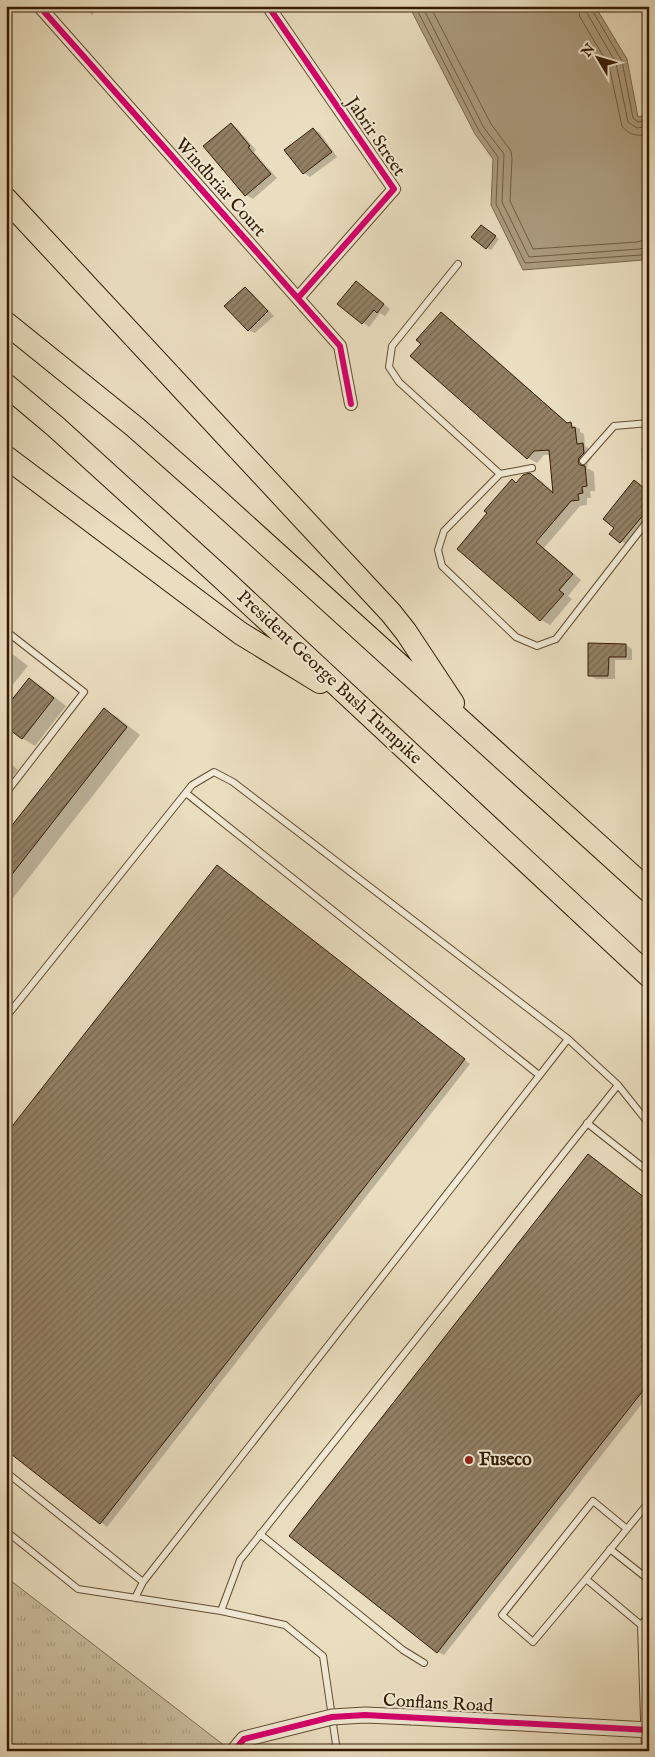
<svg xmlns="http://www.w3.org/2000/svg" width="655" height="1757" font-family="'IM FELL English',serif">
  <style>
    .grass { fill: url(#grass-tufts); stroke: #806c50 }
    .water { fill: #ac9c7f; stroke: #7c684c }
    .shadow { fill: #0003 }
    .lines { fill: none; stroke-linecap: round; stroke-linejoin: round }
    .shore { stroke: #705c40; stroke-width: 1 }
    .building { fill: url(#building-hatch); stroke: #341b00 }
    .service-casing { stroke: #624c30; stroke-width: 8 }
    .minor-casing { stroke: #624c30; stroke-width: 14 }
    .tertiary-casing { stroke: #624c30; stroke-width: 17 }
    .motorway-casing { stroke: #341b00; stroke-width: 24 }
    .service { stroke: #f1ead6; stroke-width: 6 }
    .minor { stroke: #f1ead6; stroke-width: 12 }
    .tertiary { stroke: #f1ead6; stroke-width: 15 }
    .motorway { stroke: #eadec0; stroke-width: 22 }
    .tertiary-bridge-casing { stroke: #624c30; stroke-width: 17; stroke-linecap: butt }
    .tertiary-bridge { stroke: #f1ead6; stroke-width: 15 }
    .cycleway-casing { stroke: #f1ead6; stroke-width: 9 }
    .cycleway { stroke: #d6006c; stroke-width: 6 }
    .poi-dot { fill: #8f2418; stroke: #f1ead6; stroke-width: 2 }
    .labels { text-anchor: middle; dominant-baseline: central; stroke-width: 4; stroke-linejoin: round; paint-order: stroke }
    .street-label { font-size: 18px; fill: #341b00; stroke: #f1ead6 }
    .poi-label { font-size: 18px; font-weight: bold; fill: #341b00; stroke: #f1ead6; text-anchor: start }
  </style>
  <defs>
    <pattern id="grass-tufts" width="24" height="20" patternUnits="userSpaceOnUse" patternTransform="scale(1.25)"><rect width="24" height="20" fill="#cbbd9f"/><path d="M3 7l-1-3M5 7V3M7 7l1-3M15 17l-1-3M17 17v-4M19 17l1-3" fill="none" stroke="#afa287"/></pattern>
    <pattern id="building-hatch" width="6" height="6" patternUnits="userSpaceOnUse" patternTransform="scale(1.25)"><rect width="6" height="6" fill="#938064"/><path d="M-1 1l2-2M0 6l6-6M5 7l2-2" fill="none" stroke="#796850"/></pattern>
  </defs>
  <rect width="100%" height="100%" fill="#eadec0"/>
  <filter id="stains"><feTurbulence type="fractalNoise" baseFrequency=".004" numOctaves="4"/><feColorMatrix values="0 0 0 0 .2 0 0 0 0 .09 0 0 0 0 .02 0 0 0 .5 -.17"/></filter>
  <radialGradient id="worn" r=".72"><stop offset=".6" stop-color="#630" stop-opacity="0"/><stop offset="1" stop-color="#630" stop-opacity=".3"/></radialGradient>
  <path class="grass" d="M6,1577L230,1750L232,1751H6Z"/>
  <path class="water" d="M409,6H595L627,59L638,117L649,114V257L643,260L523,270L491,205L493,159L475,134Z"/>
  <path class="shadow" d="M81,6H101L92,15Z
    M231,124L237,128L256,150L254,152L277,178L253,199L246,195L205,146Z
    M313,129L320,133L337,157L310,177L304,173Z
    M485,229L499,239L491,250L487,248Z
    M356,282L390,309L385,316L380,313L369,327L338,303Z
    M245,288L251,292L274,316L255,333L248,330Z
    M441,314L450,319L569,424L580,429V432L584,434L585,446L591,450L592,458L588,463L587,468L594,472L595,491H590L591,498H587V505L580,506L544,548L581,580L568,596L572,599L550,625L541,620L458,548L489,513L512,481L517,484L530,475L540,480L555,493L551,455H544L537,463L528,458L412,356L423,344Z
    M649,447V462H646L642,460L641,448Z
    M635,482L646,489L649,485V519L628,546L611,533L615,527Z
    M590,645H626L632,649V660H615V679H596L589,675Z
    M6,649L28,666L10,688L6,686Z
    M29,679L42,687L66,706L35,746L22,738Z
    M104,710L117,717L140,735L6,907V836Z
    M6,759L18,770L6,783Z
    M224,871L470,1064L107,1527L6,1449Z
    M589,1156L649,1201V1395L444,1655L438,1652Z"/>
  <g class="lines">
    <path class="shore" d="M415,6L479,131L498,157L496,204L525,263L641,255L649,253
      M422,6L484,128L504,154L502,202L529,257L639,249L649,247
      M430,6L491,124L511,151L512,159L510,201L533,249L637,242L649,239
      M578,6L580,17L609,66L622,126C629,135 637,137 649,134
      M585,6L587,13L616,63L628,122L637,128L649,126
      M591,6L592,10L622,61L633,118L638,122L649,120"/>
  </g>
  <path class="building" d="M231,123L250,146L248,147L271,174L245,196L203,146Z
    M313,128L332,152L303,174L284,150Z
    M481,225L496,236L486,249L471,237Z
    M356,281L384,304L377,313L374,310L362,324L337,304Z
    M245,287L268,311L248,331L224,306Z
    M441,312L567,423L571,422L572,428L575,427L577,444L583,443L584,453L579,458L578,462L580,465L585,466L587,486L582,487L583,493L578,494L579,500L571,501L536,542L573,574L559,590L564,594L540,621L457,549L487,513L484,511L512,479L516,483L523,475L530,473L553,493L549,450L534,451L527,459L410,356L421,344L416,340Z
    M634,480L649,492V508L620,543L609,534L614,528L603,519Z
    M588,643L626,644V657H609L608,676H588Z
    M29,678L54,698L22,739L6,727V707Z
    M104,708L127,727L6,882V833Z
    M217,865L465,1059L100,1524L6,1450V1134Z
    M588,1154L649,1201V1383L437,1653L289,1536Z"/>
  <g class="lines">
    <defs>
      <path id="service" d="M458,264L392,346L389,367L399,382L500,474
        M583,461L614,426L649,423
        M532,468L500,474L444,531L438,550L442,566L516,637L537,646L556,639L649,519
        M6,631L84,692L6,793
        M186,793L539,1075
        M6,1017L192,785L214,772L233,782L568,1039L618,1085
        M587,1123L649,1172
        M6,1472L143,1582
        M6,1531L78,1589L221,1611
        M260,1534L403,1650L424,1663
        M610,1549L644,1576L649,1571
        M586,1579L533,1642L502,1615L593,1501L627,1529
        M135,1598L143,1582L568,1039
        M641,1625L586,1579L649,1502
        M337,1751L323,1656L285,1625L221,1611L240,1560L618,1085L649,1124
        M645,1751L641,1625L649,1616"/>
      <path id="minor" d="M39,6L340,346L351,404
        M268,6L394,189L298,298"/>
      <path id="tertiary" d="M412,1717L649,1730"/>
      <path id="motorway" d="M6,199L391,613L406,632L453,703
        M6,323L135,427L212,495L649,891
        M6,385L56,427L222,578L649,976
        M6,457L240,633L320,682"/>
    </defs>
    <use href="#service" class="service-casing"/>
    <use href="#minor" class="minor-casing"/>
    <use href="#tertiary" class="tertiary-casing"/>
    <use href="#motorway" class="motorway-casing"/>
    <use href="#service" class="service"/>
    <use href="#minor" class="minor"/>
    <use href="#tertiary" class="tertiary"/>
    <use href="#motorway" class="motorway"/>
    <defs>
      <path id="tertiary-bridge" d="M234,1751L244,1739L332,1717L365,1715L412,1717"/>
    </defs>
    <use href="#tertiary-bridge" class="tertiary-bridge-casing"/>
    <use href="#tertiary-bridge" class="tertiary-bridge"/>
    <defs>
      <path id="cycleway" d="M39,6L340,346L351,404
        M268,6L394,189L298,298
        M234,1751L244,1739L332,1717L365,1715L649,1730"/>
    </defs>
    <use href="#cycleway" class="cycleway-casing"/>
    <use href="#cycleway" class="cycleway"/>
  </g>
  <circle class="poi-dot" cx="469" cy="1460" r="5"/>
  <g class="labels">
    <g class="street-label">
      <text transform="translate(375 137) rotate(56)">Jabrir Street</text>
      <text transform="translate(220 188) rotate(48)">Windbriar Court</text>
      <text transform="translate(329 678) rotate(43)">President George Bush Turnpike</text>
      <text transform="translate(438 1704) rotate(3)">Conflans Road</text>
    </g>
    <g class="poi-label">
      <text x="479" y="1460">Fuseco</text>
    </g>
  </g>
  <rect width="655" height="1757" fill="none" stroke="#eadec0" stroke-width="25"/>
  <rect x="8" y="8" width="640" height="1742" fill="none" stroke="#341b00" stroke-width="2.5"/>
  <rect x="12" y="12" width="630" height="1732" fill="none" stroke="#341b00"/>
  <g transform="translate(598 58) rotate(308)" stroke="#f1ead6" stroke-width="4" paint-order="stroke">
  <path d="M0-4L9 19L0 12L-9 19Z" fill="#341b00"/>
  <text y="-8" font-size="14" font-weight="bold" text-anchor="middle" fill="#341b00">N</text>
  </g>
  <rect width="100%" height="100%" filter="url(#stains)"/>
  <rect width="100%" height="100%" fill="url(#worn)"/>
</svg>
